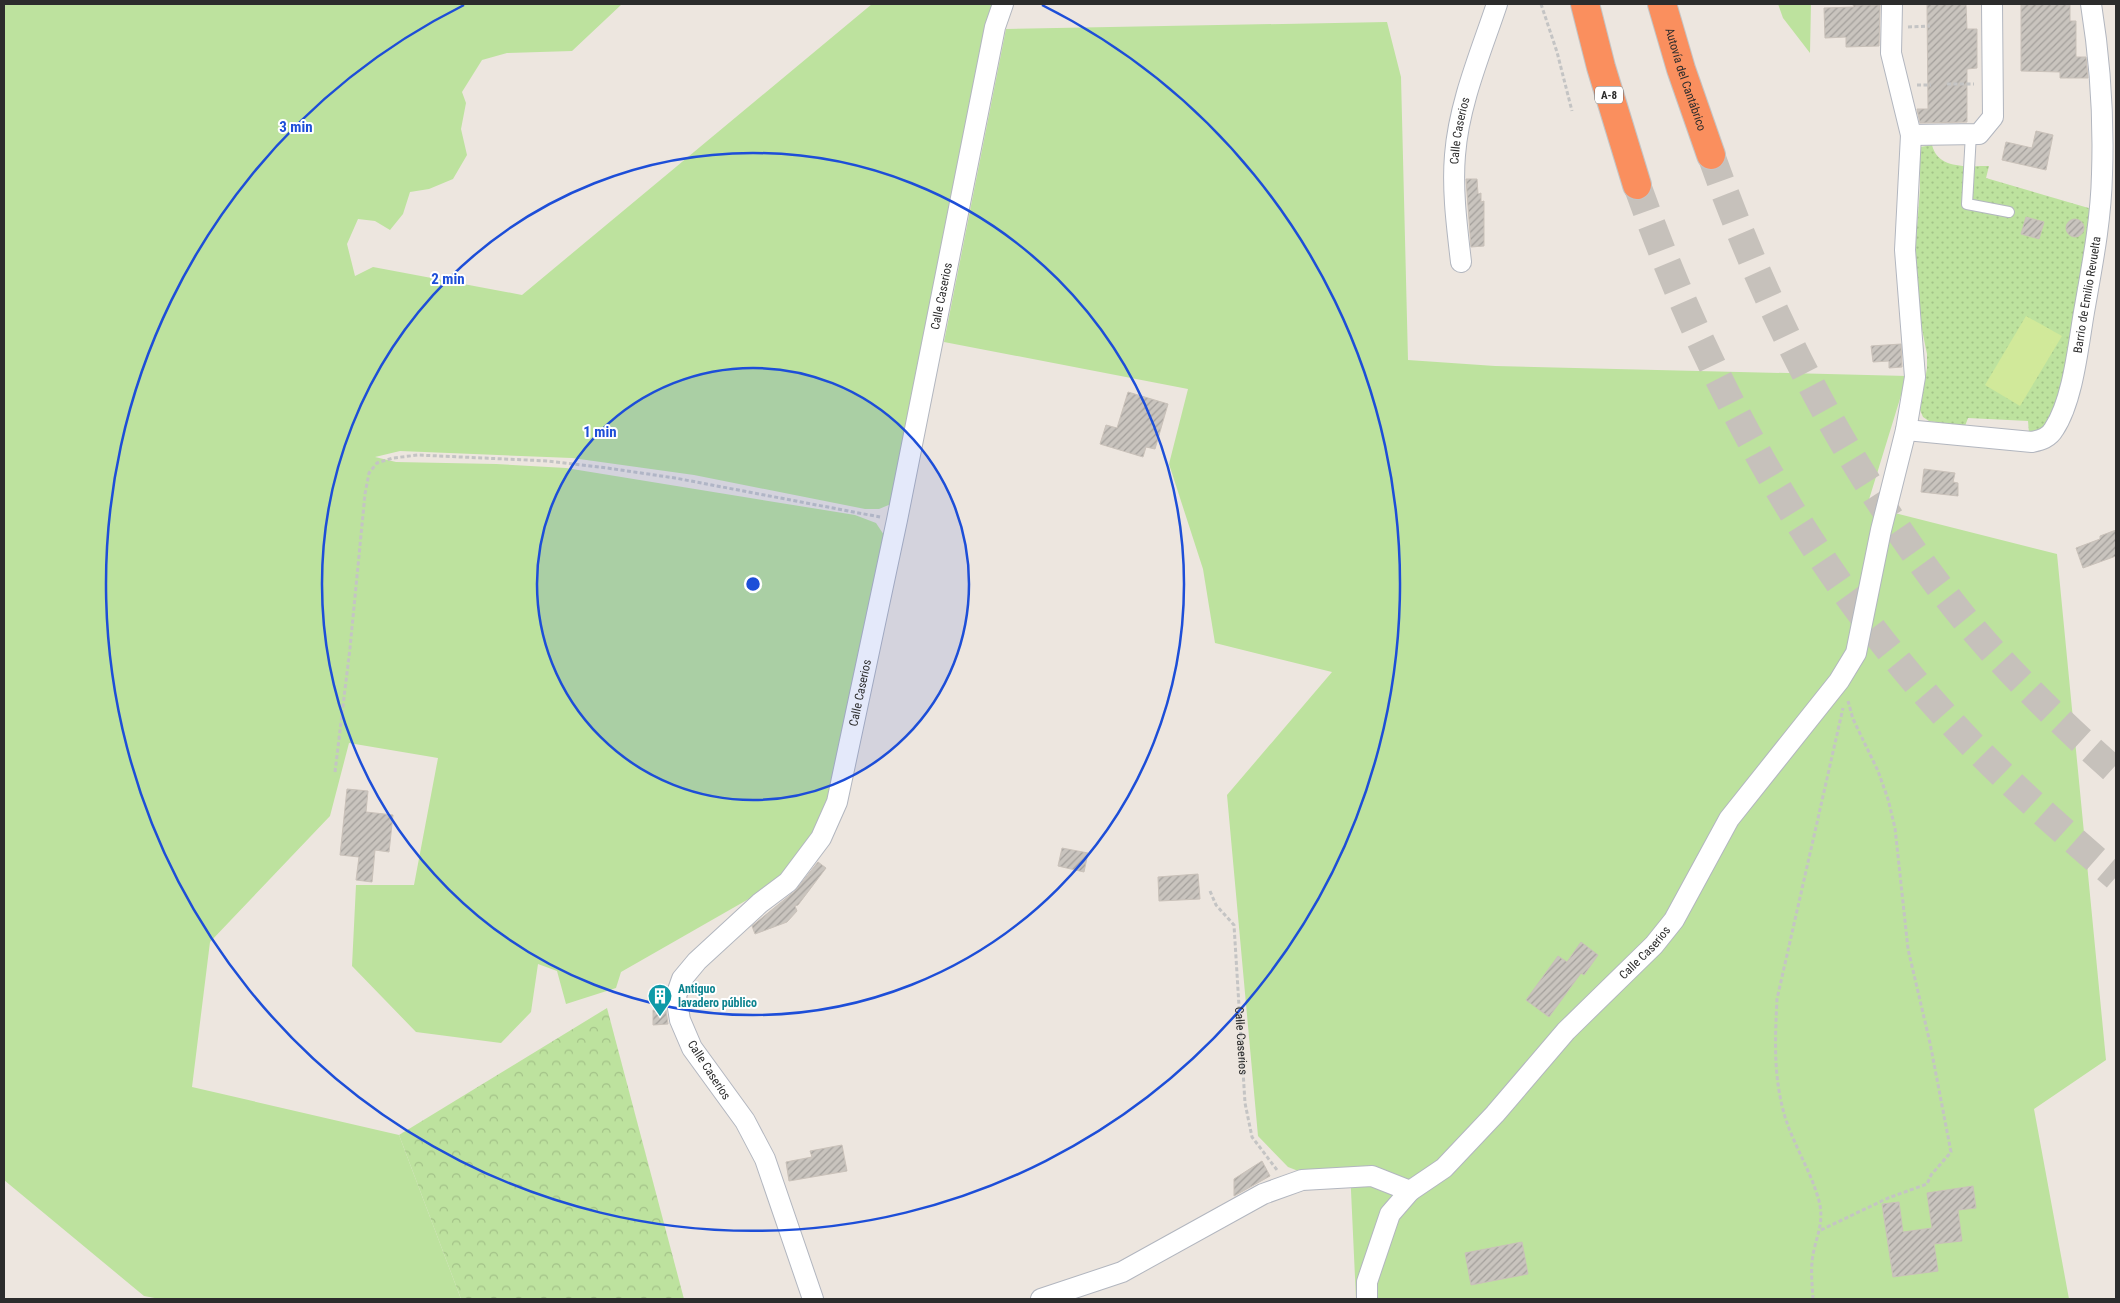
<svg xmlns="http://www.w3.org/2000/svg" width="2120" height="1303" font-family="'Roboto Condensed',sans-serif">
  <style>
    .grass { fill: #bde29e }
    .forest { fill: url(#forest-crowns) }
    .park { fill: url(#park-dots) }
    .pitch { fill: #d1e99a }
    .building { fill: url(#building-hatch); stroke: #c9c1b9 }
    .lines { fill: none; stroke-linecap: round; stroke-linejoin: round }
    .highway-tunnel { stroke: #c6c1bb; stroke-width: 28; stroke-dasharray: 28 14; stroke-linecap: butt }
    .lane-casing { stroke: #b2b6bf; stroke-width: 12 }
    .street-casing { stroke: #b2b6bf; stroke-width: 22 }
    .highway-casing { stroke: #c4c4c4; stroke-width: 30 }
    .path { stroke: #c4c4c4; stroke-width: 3; stroke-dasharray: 4 2.5; stroke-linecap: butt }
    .lane { stroke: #fff; stroke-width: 10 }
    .street { stroke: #fff; stroke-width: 20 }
    .highway { stroke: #fa8f5e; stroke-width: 28 }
    .ring { fill: none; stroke: #1d4ed8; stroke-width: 2.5 }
    .labels { text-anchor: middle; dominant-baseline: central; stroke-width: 4; stroke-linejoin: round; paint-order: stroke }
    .shield { fill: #fff; stroke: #6b6b6b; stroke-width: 1 }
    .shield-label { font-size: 11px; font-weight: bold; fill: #2c2c2c }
    .street-label { font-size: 12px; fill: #2c2c2c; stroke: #fff }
    .culture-label { font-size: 12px; font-weight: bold; fill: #0d838f; stroke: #fff; text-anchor: start }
    .centre { fill: #1d4ed8; stroke: #fff; stroke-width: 2.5 }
    .ring-label { font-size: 15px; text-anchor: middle; font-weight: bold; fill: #1d4ed8; stroke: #fff; stroke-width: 4; stroke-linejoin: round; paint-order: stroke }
  </style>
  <defs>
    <pattern id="forest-crowns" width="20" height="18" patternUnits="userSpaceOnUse" patternTransform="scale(1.25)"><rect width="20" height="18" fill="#bde29e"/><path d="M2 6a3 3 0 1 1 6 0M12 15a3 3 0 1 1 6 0" fill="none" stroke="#a3c288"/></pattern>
    <pattern id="park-dots" width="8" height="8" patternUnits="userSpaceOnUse" patternTransform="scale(1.25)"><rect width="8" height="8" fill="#bde29e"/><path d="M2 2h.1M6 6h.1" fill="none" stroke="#a3c288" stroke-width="1.8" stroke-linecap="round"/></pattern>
    <pattern id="building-hatch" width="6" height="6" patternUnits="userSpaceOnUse" patternTransform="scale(1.25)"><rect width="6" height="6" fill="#c9c4be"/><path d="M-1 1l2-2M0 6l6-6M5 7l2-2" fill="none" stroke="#a39f9b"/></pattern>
  </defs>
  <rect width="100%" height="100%" fill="#ede6df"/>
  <path class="grass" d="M4,4H622L572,51L507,53L482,60L462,92L466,103L461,129L467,155L453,179L429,189L410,192L403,214L390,230L375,221L358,219L347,244L355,276L373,267L522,295L872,4H995L891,504L879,509H865L694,475L572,458L400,451L375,457L396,462L496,464L566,468L855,515L876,523L884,535L831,804L813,838L773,885L621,972L616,988L566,1004L557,971L538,964L531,1012L501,1043L416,1032L352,966L356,885H414L438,758L349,743L330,816L210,942L192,1087L399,1135L461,1299H160L144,1296L4,1180Z
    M1778,4H1811L1810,53L1783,18Z
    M1387,22L1401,77L1408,360L1495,366L1907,376L1867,506L2057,554L2106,1060L2034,1109L2069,1299H1356L1350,1169L1306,1174L1288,1167L1258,1136L1227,795L1332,672L1215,643L1203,569L1169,464L1188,389L944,342L1006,29Z"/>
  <path class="forest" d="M607,1008L684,1299H461L399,1135Z"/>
  <path class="park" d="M1932,145C1938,170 1968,166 1989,166L1986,178L2092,209L2070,359L2054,419L2038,431L2029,433L2028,421L1968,418L1965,426L1929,421L1923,417L1920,410L1927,368V354L1918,310L1915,252L1920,189V147Z"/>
  <path class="pitch" d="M2026,316L2062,336L2020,406L1985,385Z"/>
  <path class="building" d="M1927,4H1966L1967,29H1977V68L1967,69V122L1920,123L1917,109H1928Z
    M2021,4H2070V21H2076V57H2086L2088,78H2060V72L2021,71Z
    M1853,5H1880L1879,46L1846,47V37L1825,38L1824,8L1854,7Z
    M2036,131L2053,135L2046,170L2002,160L2006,142L2032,148Z
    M1466,179H1477L1478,194L1481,193V202L1484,201V246L1471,247Z
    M2026,217L2044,222L2039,239L2021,234Z
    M2066 228a9 9 0 1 1 18 0a9 9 0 1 1-18 0Z
    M1901,344L1902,367L1889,368V361L1873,362L1871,346Z
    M1128,392L1168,404L1155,449L1146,447L1143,457L1100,444L1106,425L1117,428Z
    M1924,469L1955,473L1953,482L1958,483V496L1921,492Z
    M2116,530V556L2083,568L2076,548L2100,539V536Z
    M347,789L368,791L366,812L393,815L389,852L375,850L372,882L356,880L359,857L340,855Z
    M1062,848L1088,853L1084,872L1058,866Z
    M818,862L826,868L798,905L795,906L797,911L787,922L755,934L752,926L795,891Z
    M1198,874L1200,899L1159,901L1158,877Z
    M1581,942L1598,955L1584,975L1581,973L1549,1017L1526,1000L1558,956L1567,962Z
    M653,1010H666L668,1024L653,1025Z
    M842,1145L847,1171L789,1181L786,1162L812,1157L810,1151Z
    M1262,1161L1270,1176L1234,1196V1179Z
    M1973,1186L1976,1208L1958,1210L1962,1241L1934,1244L1938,1271L1893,1277L1882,1204L1899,1202L1903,1232L1932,1228L1927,1193Z
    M1522,1242L1528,1274L1471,1285L1465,1253Z"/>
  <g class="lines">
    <path class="highway-tunnel" d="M1711,155C1770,321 1852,479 1963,617C2009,673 2062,724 2116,772
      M1637,185C1705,375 1803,558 1939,709C1993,770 2055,824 2116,877"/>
    <defs>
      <path id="lane" d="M1971,134L1967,204L2009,212"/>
      <g id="street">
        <path d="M1911,135L1979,134L1993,117L1992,4"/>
        <path id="s2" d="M1461,262C1457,227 1452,190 1455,155C1459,103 1481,52 1497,4"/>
        <path id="s3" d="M1906,430L2032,442C2041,440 2049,438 2054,429C2073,400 2078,347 2084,312C2092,266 2101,221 2102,174C2104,117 2100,60 2091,4"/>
        <path id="s4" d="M813,1299L765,1159L745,1121L692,1048L680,1020L676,996L682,979L697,961L760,903L788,882L821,838L837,802L897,520L995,27L1003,4"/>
        <path d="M1041,1299L1122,1272L1263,1194L1302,1180L1372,1176L1410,1191"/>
        <path id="s5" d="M1367,1299V1282L1390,1214L1410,1191L1444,1168L1495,1114L1566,1031L1654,945L1674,920L1729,819L1839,681L1856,653L1881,530L1906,430L1915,377L1905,250L1911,135L1891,53L1892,4"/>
      </g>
      <g id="highway">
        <path d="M1585,4L1601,67L1637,185"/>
        <path id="s6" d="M1662,4L1681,69L1711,155"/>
      </g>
    </defs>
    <use href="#lane" class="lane-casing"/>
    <use href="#street" class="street-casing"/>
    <use href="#highway" class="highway-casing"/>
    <g class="path">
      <path d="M1541,4L1557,52L1572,111"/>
      <path d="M1908,27L1930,26"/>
      <path d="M1947,84H1974"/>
      <path d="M1917,85H1931"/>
      <path d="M335,772L350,648L365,494L369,473L377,463L393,458L418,455L548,461L607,468L675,478L880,517"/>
      <path id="s1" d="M1210,891L1216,905L1234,925L1245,1103L1252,1137L1277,1170"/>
      <path d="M1821,1230L1888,1198L1927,1184L1931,1175L1951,1152L1930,1043L1908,949L1895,828L1888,799L1878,771L1853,719L1848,701"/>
      <path d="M1813,1299C1812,1283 1810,1266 1814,1250C1818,1232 1824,1221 1819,1201C1812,1174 1795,1147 1786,1120C1773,1079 1775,1041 1777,999L1843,708"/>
    </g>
    <use href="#lane" class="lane"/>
    <use href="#street" class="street"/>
    <use href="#highway" class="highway"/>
  </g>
  <circle cx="753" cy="584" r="216" fill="#1d4ed8" fill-opacity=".12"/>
  <g class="ring">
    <circle cx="753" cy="584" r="216"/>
    <circle cx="753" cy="584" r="431"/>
    <path d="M1042 5A647 647 0 1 1 464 5"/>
  </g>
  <defs>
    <symbol id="building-pin" viewBox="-11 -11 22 30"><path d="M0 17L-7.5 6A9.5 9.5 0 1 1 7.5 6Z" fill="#0f9aa8" stroke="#fff"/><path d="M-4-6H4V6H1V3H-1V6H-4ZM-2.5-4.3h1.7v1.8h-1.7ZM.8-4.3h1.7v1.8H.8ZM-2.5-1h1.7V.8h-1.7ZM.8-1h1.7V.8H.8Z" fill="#fff"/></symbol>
  </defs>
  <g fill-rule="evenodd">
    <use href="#building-pin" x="646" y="982" width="28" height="38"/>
  </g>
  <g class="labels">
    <rect class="shield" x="1595" y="86.5" width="28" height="17" rx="4"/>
    <g class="shield-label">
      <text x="1609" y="95">A-8</text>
    </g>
    <g class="street-label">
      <text stroke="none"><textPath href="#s6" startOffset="79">Autovía del Cantábrico</textPath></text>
      <text stroke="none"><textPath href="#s2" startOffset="132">Calle Caserios</textPath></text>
      <text stroke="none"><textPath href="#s3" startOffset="292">Barrio de Emilio Revuelta</textPath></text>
      <text stroke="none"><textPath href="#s4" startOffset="1109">Calle Caserios</textPath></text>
      <text stroke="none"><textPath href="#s4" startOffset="704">Calle Caserios</textPath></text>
      <text stroke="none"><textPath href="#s5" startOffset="455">Calle Caserios</textPath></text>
      <text stroke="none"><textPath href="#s1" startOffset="158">Calle Caserios</textPath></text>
      <text transform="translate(709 1070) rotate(57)">Calle Caserios</text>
    </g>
    <g class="culture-label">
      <text x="678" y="989">Antiguo<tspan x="678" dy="14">lavadero público</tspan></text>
    </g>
  </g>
  <circle cx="753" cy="584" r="8" class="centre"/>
  <g class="ring-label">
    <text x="296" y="132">3 min</text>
    <text x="448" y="284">2 min</text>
    <text x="600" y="437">1 min</text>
  </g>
  <rect width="2120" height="1303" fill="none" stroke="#2c2c2c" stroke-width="10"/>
</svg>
